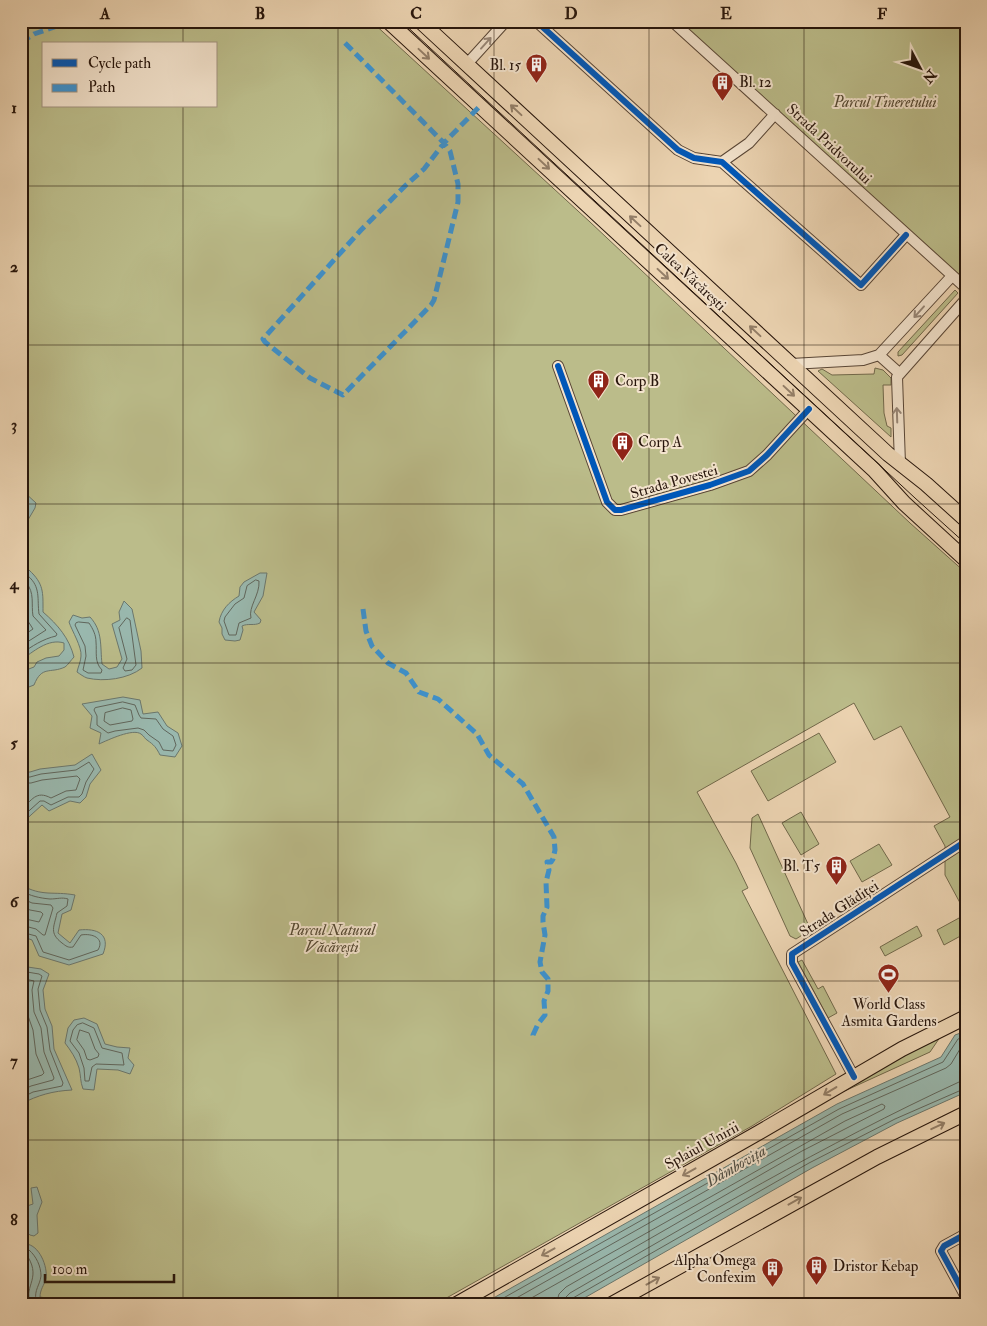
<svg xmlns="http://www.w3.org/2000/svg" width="987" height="1326" font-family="'IM FELL Double Pica',serif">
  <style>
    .green { fill: #bbbc8a; stroke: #71684a; fill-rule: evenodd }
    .water { fill: #99b8ae; stroke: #6b776d }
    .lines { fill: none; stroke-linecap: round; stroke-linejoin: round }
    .shore { stroke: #60665c; stroke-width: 1 }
    .minor-casing { stroke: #584535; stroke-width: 12 }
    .major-casing { stroke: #27150b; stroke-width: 16 }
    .minor { stroke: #f3e3cd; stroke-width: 10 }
    .major { stroke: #ecd4b2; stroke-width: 14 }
    .tram { stroke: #27150b; stroke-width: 1 }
    .quiet { stroke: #3b93d2; stroke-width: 5; stroke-dasharray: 10 5; stroke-linecap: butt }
    .cycleway-casing { stroke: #f3e3cd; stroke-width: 9 }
    .cycleway { stroke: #0057b8; stroke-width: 6 }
    .oneway { stroke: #978676 }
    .oneway2 { stroke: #937e67 }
    .grid { fill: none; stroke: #27150b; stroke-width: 1; stroke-opacity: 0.55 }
    .labels { text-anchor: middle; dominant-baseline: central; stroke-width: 4; stroke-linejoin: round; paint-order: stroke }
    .poi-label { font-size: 15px; fill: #27150b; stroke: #f3e3cd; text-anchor: start }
    .park-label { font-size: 15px; font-style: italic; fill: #534731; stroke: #f3e3cd }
    .street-label { font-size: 15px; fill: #27150b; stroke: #f3e3cd }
    .water-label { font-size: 16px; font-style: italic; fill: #4f4e44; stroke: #f3e3cd }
    .neatline { fill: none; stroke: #27150b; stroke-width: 2 }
    .grid-label { font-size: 16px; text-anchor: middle; font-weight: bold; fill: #27150b }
  </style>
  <rect width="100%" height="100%" fill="#ecd4b2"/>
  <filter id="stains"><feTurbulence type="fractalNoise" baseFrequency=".004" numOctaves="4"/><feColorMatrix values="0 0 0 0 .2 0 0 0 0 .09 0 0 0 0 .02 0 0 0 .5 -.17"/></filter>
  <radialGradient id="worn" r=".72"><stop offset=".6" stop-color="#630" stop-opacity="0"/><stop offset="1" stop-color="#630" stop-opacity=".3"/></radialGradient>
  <path class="green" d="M21,21H371L590,222L910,523L966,573V914L945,875V846L934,826L950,817L901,726L874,740L854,703L697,792L736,863L748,888L742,891L836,1074L752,1126L434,1305H21ZM44,44H216V106H44Z
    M674,21H966V285Z
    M955,290L958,293L902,355L898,356V352Z
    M875,368L883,370L891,378V385H883L884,413L887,426L891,428V437L818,371L822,369L832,375L874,374Z
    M819,733L836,762L768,801L751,771Z
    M801,812L819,844L801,855L782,823Z
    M758,814L808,924L807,932L796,939L790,936L750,848L752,818Z
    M879,844L892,865L862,882L850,861Z
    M959,918L966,933L944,945L937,930Z
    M917,926L922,936L885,956L880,947Z
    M802,960L818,989L823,986L837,1013L828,1018L798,962Z
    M949,1024L930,1052L838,1094Z"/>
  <path class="water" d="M21,477L24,479L23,491L36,503L35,508L25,525L26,535L21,545Z
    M29,570C44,584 43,592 43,612C58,625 69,638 74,657C71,660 68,665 65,667C50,674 42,665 34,685L21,690V672L34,667L37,662L46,658L59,656L64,650V643C48,638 33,652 21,660V573Z
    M260,573H267L263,596L254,612L261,620L260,623C254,626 248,623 242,626L243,630L240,640L235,641L225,640L222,634V628L219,622C221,610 229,602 239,596L240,587L244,582Z
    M124,601L132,609L141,651L142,668C128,679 104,682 87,678C84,677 80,674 77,672C78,667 81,661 81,656C82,647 72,631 69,622L73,615L82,618L90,617C103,631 100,646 102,664L109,669L117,667L122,659L112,624L120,620L119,612Z
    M123,697L140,700L143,714L158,712L167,726L178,733L182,746L175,757L160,755C156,747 154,745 147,740C145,739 144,736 141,734C133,728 108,740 99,744L101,733L90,728L92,716L82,704Z
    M92,754L101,770L90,784L86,797L80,803L70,801L49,811L42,805L21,824V772H30L40,769L75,765Z
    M21,885C43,897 53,891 75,895L71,910L62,914L58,933L70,943L79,930C97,928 111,934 103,954L69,965L39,956L32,940L21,936Z
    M21,966L41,969L49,974L43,990L45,1009L52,1026L54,1049L72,1090C53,1091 38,1095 21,1104Z
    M84,1018L97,1024L105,1044L117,1047L130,1048L128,1058L134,1065L130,1074L118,1070L97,1069L94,1090L83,1089C80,1081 81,1076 79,1068C76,1058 71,1051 65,1043L68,1028L74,1020Z
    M966,1031V1092L897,1123L812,1168L572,1305H481L837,1104L941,1057L955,1035Z
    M37,1187L42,1202L37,1215L38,1233L34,1236L30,1235L21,1228V1208L33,1204L31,1188Z
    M26,1244C39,1245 48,1266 46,1279C44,1285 40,1290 40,1297L52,1299L58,1305H21V1247Z"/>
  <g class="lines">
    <path class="shore" d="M21,577L28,576C41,587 37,599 39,614L57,634L56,636C43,639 32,646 21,654
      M256,580L259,581C260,595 248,607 251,618L239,623L236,635H229L224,621L225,617L235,604L244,598L247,586Z
      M21,583H26C35,592 31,605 33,616L46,630L21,646
      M21,591L25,596L26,618L33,629L21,637
      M127,618L130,620L136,665L132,670L125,671L123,668L127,659L119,628Z
      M79,622L89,623C93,629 96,635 96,642C97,652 94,662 102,670L101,673H88L83,670L86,656L85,646L75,625L76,623Z
      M123,702L135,705L139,715L141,718L156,719L163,729L173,736L176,745L173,751L163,750L159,742L149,735L144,730L138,728L115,731L108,733L97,725V716L94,710L95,708Z
      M123,708L131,710L133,719L132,721L110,725L104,721L105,713Z
      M21,777H30L41,774L76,770L89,762L94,769L86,782L82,794L79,797H68L51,805L44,801H40L21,818
      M21,783H31L42,780L77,776L80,779L76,790L66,791L51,798C36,790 32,800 21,810
      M21,891C31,896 39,898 50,899C57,899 62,897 68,899L67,906L57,913C54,927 49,933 62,943C66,946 68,948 73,947L81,935C92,933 105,938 98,950L69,960L43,952L36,936L21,932
      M21,898L32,903L51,905L53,908L45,935H43L36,929L21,925
      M21,906L30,910L41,912L43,914L39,922L21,918
      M21,971L39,974L42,976L38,989L40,1010L47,1027L50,1050L63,1083L62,1086L33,1092L21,1098
      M21,978L34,981L32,990L34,1012L41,1028L44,1052L54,1078L53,1080L31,1086L21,1091
      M21,985L25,987L27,1013L33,1030L36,1054L44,1073L42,1075L21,1082
      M83,1023L94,1028L102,1048L122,1053L124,1065L96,1064L92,1067L89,1081H85L84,1068L79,1053L70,1041L73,1030L77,1025Z
      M80,1030L89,1033L95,1049L99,1054L98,1057L90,1060L87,1059L84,1050L77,1040Z
      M21,1251L29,1250C36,1256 41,1266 41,1276C40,1285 34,1290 36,1300L39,1302L51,1305
      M21,1257H28C42,1280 21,1288 32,1305
      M491,1305L839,1109L943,1062L958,1039L966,1036
      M504,1305L842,1114L946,1068L951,1064L963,1044L966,1043
      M519,1305L845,1121L882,1104L885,1106L884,1109L802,1151L566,1287L559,1294L556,1305
      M564,1305L565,1298L570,1293C698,1219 825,1144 959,1082L966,1081
      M570,1305L573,1298L809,1163L895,1119L966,1088"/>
    <defs>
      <path id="minor" d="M536,21L678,150L694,158L722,162L861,285L906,235
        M672,21L966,288
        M467,64L506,21
        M722,162L749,143L775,114
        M879,355L899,373
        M791,364L863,360L879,355L952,276
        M558,366L607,502L615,510H621L710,485L749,471L767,455L809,409
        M900,464L897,377L966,299
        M854,1077L792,963V954L966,841
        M966,1234L944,1246L941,1251L966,1297"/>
      <path id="major" d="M388,21L874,470L904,503L966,560
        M420,21L888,454L926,484L966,520
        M455,1305L758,1133L902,1049L966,1017
        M610,1305L877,1157L966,1113"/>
    </defs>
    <use href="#minor" class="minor-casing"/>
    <use href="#major" class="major-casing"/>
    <use href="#minor" class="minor"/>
    <use href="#major" class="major"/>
    <path class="tram" d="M401,21L915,498L966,544"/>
    <path class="quiet" d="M21,42L34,34L71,21
      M345,43L444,143L450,151L458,184V202L434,300L431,305L343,395L310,378L265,342L263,339L361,230L406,185L424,169L444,143L480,106
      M363,609L366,631L372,646L388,663L406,673L419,692L438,699L477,734L489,755L523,784L554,837L555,850L553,859L551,862H547L549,870L546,882L547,907L543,916V922L545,935L540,962L542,972L548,979V991L544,1001L545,1015L538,1024L533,1035L534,1038"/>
    <defs>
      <path id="cycleway" d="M536,21L678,150L694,158L722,162L861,285L906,235
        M558,366L607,502L615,510H621L710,485L749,471L767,455L809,409
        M854,1077L792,963V954L966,841
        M966,1234L944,1246L941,1251L966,1297"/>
    </defs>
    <use href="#cycleway" class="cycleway-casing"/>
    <use href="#cycleway" class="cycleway"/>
  </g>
  <defs><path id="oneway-shaft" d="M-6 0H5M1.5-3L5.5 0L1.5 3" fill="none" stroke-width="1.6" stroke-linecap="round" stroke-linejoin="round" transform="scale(1.25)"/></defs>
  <g class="oneway">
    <use href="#oneway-shaft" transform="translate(486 43) rotate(-48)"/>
    <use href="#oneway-shaft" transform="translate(919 312) rotate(132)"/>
    <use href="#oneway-shaft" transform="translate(897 415) rotate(-92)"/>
  </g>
  <g class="oneway2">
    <use href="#oneway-shaft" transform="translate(424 54) rotate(43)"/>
    <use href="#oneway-shaft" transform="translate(516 110) rotate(-137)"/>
    <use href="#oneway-shaft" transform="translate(544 164) rotate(43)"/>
    <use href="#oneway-shaft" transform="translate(635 221) rotate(-137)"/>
    <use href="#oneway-shaft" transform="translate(663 274) rotate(43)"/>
    <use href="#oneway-shaft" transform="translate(755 331) rotate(-137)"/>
    <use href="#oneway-shaft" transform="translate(789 391) rotate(43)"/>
    <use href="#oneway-shaft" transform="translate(830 1091) rotate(149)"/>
    <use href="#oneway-shaft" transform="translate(938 1126) rotate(-25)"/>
    <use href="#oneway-shaft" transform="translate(689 1172) rotate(151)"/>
    <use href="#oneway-shaft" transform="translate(795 1201) rotate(-29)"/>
    <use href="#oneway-shaft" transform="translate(548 1252) rotate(151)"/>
    <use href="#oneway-shaft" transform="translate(653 1281) rotate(-29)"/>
  </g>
  <path class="grid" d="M183,21V44M338,21V1305M494,21V1305M649,21V1305M804,21V1305M183,106V1305M21,186H966M21,345H966M21,504H966M21,663H966M21,822H966M21,981H966M21,1140H966"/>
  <defs>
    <symbol id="building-pin" viewBox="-11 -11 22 30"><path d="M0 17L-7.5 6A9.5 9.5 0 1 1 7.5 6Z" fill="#8f2418" stroke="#f3e3cd"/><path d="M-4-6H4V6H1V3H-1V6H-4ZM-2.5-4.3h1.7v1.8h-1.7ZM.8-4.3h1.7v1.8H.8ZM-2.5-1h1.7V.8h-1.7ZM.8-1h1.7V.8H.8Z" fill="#fff"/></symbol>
    <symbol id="stadium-pin" viewBox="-11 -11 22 30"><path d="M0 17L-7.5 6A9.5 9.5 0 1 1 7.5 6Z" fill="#8f2418" stroke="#f3e3cd"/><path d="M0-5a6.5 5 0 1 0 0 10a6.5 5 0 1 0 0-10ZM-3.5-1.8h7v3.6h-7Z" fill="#fff"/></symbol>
  </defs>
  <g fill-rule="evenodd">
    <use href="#building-pin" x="524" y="52" width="25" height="34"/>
    <use href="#building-pin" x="710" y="70" width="25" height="34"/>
    <use href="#building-pin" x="586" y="368" width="25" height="34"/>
    <use href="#building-pin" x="610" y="430" width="25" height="34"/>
    <use href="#building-pin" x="824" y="854" width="25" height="34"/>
    <use href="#stadium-pin" x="876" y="962" width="25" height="34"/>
    <use href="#building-pin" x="804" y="1254" width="25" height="34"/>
    <use href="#building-pin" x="760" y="1256" width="25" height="34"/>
  </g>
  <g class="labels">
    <g class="poi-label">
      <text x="521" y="65" text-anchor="end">Bl. 15</text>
      <text x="739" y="82">Bl. 12</text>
      <text x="615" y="381">Corp B</text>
      <text x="638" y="442">Corp A</text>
      <text x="820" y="866" text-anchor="end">Bl. T5</text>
      <text x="889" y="1004" text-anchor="middle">World Class<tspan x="889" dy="17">Asmita Gardens</tspan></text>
      <text x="756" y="1260" text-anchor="end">Alpha Omega<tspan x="756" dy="17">Confexim</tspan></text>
      <text x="833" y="1266">Dristor Kebap</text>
    </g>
    <g class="park-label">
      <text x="885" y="102">Parcul Tineretului</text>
      <text x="332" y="930">Parcul Natural<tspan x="332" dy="17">Văcărești</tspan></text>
    </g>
    <g class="street-label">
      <text transform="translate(829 144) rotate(43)">Strada Pridvorului</text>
      <text transform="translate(690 277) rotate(43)">Calea Văcărești</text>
      <text transform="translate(674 482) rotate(-16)">Strada Povestei</text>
      <text transform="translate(839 909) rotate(-33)">Strada Glădiței</text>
      <text transform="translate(702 1146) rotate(-29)">Splaiul Unirii</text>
    </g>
    <g class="water-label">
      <text transform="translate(736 1166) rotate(-30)">Dâmbovița</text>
    </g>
  </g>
  <rect width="987" height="1326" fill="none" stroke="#ecd4b2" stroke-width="55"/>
  <rect x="42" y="42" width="175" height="65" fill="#f3e3cd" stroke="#a1917f"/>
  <rect x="52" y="59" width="25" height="8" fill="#0057b8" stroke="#a1917f"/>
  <text x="88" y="68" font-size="15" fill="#27150b">Cycle path</text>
  <rect x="52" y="84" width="25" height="8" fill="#3b93d2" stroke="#a1917f"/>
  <text x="88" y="92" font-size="15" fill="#27150b">Path</text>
  <g transform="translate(920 68) rotate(131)" stroke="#f3e3cd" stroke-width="4" paint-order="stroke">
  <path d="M0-4L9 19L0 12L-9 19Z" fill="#27150b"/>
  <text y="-8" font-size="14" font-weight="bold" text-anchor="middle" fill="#27150b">N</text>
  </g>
  <path d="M45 1274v8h129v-8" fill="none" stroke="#27150b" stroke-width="2.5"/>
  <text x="52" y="1274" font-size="15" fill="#27150b" stroke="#f3e3cd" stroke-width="4" paint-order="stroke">100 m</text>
  <rect x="28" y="28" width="932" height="1270" class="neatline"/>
  <g class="grid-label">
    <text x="105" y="19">A</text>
    <text x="260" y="19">B</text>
    <text x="416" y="19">C</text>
    <text x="571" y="19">D</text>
    <text x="726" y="19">E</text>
    <text x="882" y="19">F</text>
    <text x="14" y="113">1</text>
    <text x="14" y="272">2</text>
    <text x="14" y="430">3</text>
    <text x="14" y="589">4</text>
    <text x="14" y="748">5</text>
    <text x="14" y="907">6</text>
    <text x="14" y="1066">7</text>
    <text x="14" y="1225">8</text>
  </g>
  <rect width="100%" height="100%" filter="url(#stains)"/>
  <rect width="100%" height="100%" fill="url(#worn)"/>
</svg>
